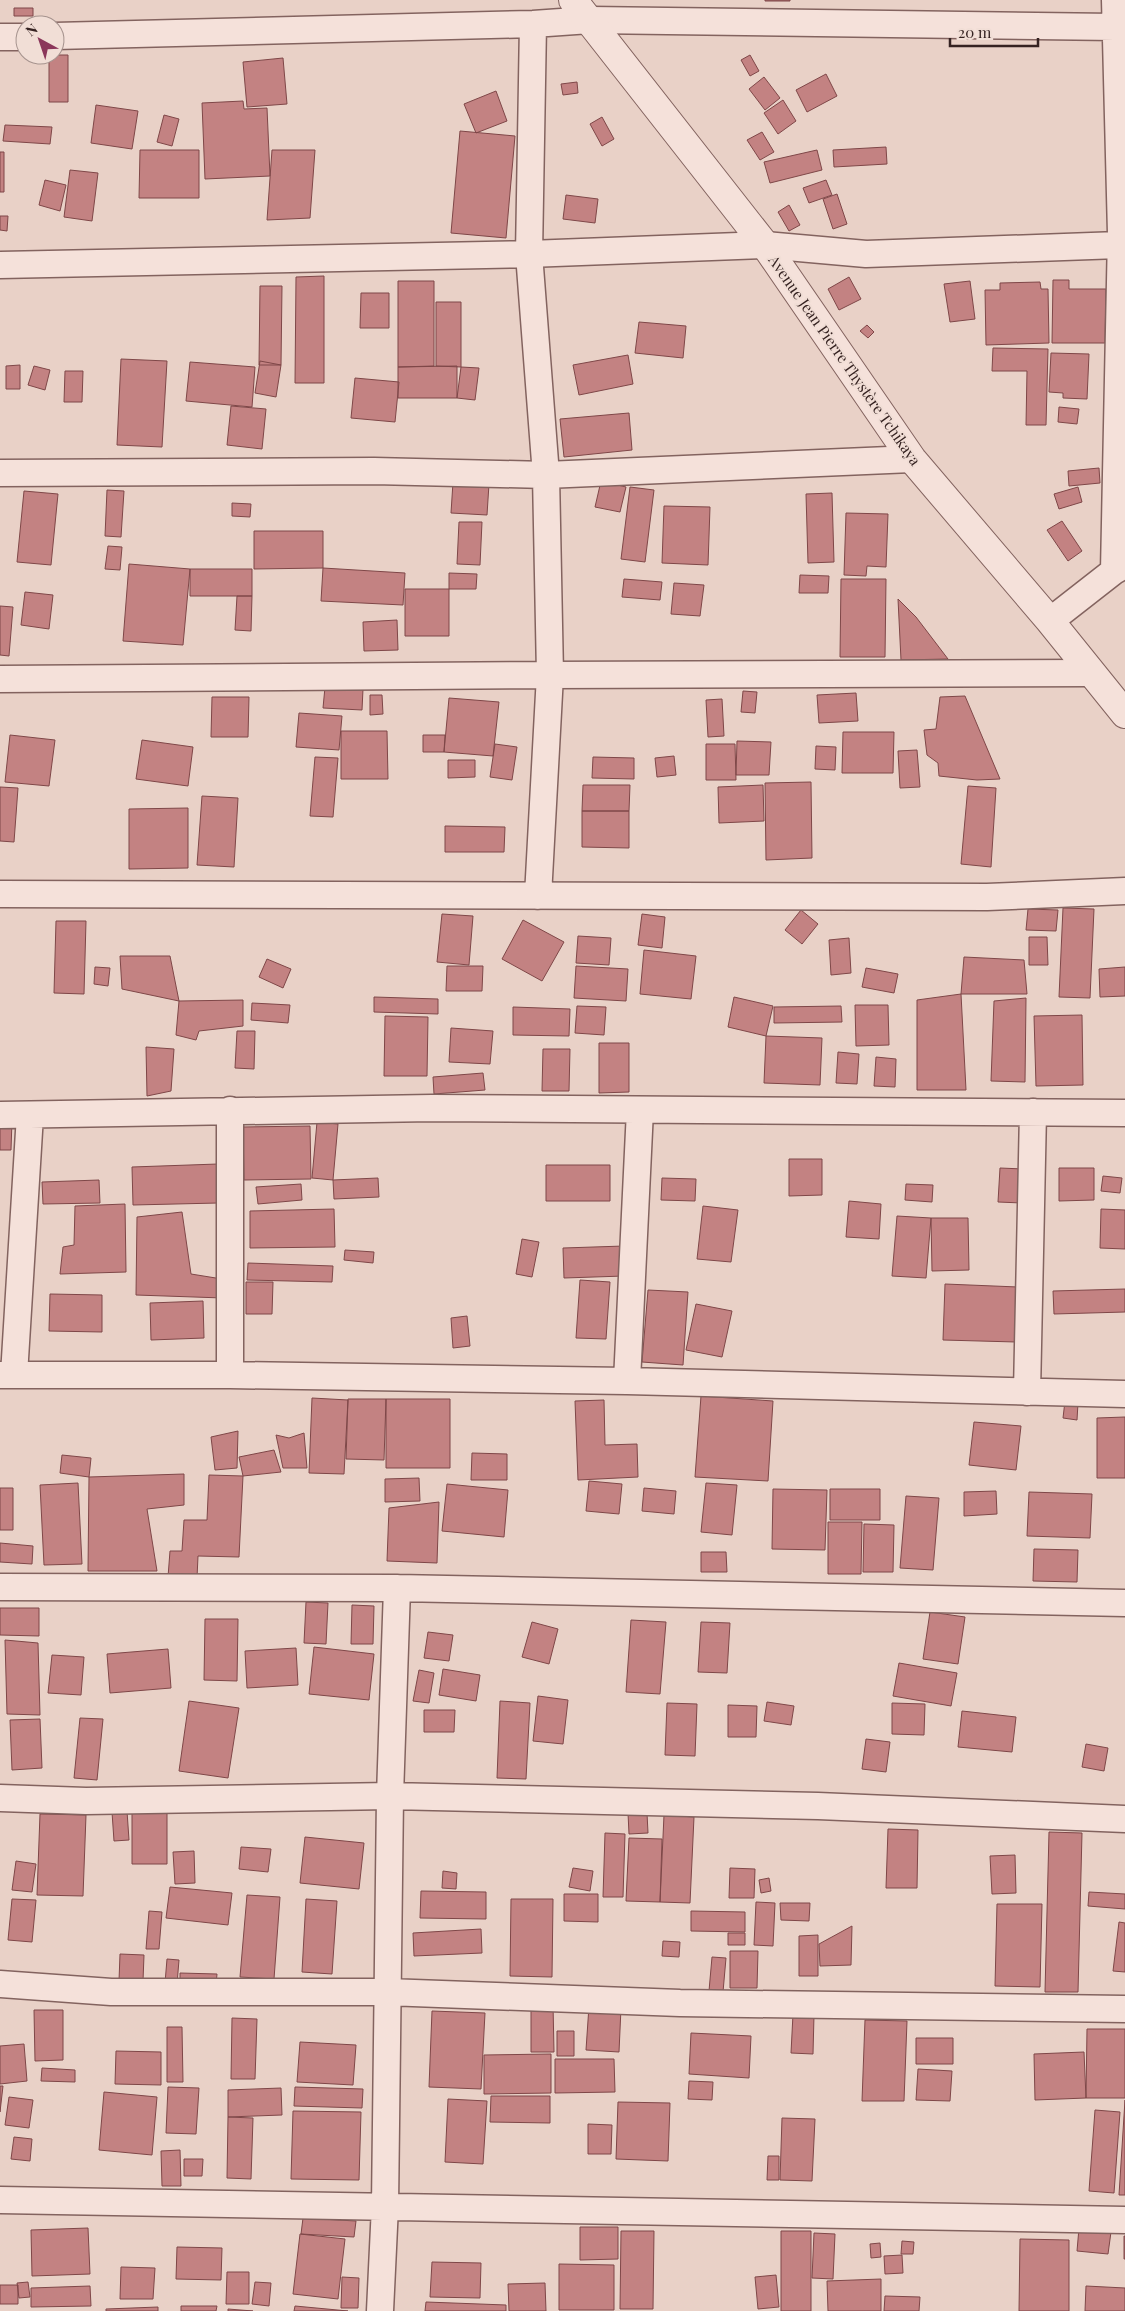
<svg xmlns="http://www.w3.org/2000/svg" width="1125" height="2311" font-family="'Playfair Display',serif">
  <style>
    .building { fill: #c38282; stroke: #7f4748 }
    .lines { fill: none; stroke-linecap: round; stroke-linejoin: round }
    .minor-casing { stroke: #83635f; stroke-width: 29 }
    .tertiary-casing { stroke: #83635f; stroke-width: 30 }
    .minor { stroke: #f5e1da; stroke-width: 26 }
    .tertiary { stroke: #f5e1da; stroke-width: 28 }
    .labels { text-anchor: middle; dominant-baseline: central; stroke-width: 4; stroke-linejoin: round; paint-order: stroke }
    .street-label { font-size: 15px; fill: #352221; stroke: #f1ded6 }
  </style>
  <rect width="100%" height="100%" fill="#e9d1c7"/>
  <path class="building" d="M765,0H790V1H765Z
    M14,8H33V16H14Z
    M49,55H68V102H49Z
    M750,55L759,71L750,76L741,60Z
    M283,58L287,104L247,107L243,62Z
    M826,74L837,96L807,112L796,90Z
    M764,77L780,98L765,110L749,89Z
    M577,82L578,93L563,95L561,84Z
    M496,91L507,121L476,133L464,104Z
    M783,100L796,121L778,134L764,113Z
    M243,101L244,109L267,108L270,176L205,179L202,103Z
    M96,105L138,111L132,149L91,143Z
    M164,115L179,119L172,146L157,142Z
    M602,117L614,139L602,146L590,124Z
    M5,125L52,127L50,144L3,141Z
    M460,131L515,136L506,238L451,233Z
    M762,132L774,152L760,160L747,140Z
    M886,147L887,164L834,167L833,150Z
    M140,150H199V198H139Z
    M272,150H315L310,218L267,220Z
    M817,150L822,170L770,183L764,162Z
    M0,152H4V192H0Z
    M70,170L98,173L92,221L64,217Z
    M45,180L66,185L60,211L39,205Z
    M826,180L832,195L809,203L803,188Z
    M837,194L847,224L833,229L823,199Z
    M566,195L598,199L595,223L563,219Z
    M789,205L800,225L789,231L778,212Z
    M0,216H8L7,231L0,230Z
    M324,276V383H295L296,277Z
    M849,277L861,299L839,310L828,289Z
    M1053,280H1069V289H1106L1105,343H1052Z
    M398,281H434V366L398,367Z
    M970,281L975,319L950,322L944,284Z
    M1040,282L1041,289H1048L1049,343L986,345L985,290H1000V283Z
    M260,286H282L281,365H259Z
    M361,293H389V328H360Z
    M436,302H461V367L436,366Z
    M639,322L686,326L683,358L635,353Z
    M867,325L874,332L868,338L860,331Z
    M993,348L1048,349L1046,425H1026L1027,371H992Z
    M1051,353L1089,354L1087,399L1063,398V393L1049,392Z
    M628,355L633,384L579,395L573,365Z
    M121,359L167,361L162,447L117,445Z
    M260,361L281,365L276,397L255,393Z
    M190,362L255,367L252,407L186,401Z
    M20,365V389H6V366Z
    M34,366L50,370L45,390L28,385Z
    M457,366V398H398V367Z
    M461,367L479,368L475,400L457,398Z
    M65,371H83L82,402H64Z
    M355,378L399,382L395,422L351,418Z
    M231,406L266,409L262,449L227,445Z
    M1059,407L1079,409L1077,424L1058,422Z
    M629,413L632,450L564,457L560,419Z
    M1099,468L1100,483L1069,486L1068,471Z
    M601,481L626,487L620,512L595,507Z
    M453,482L489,484L487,515L451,513Z
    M630,487L654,490L645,562L621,559Z
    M1078,487L1082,502L1059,509L1054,494Z
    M107,490L124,491L121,537L105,536Z
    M24,491L58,494L51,565L17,562Z
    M832,493L834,562L808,563L806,494Z
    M232,503L251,504L250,517L232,516Z
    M664,506L710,507L708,565L662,563Z
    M846,513L888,514L886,567L867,566L866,576L844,575Z
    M1062,521L1082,551L1068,561L1047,530Z
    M459,522H482L480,565L457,564Z
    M254,531H323V568L254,569Z
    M108,546L122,547L120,570L105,569Z
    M129,564L190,569L183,645L123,641Z
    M323,568L405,573L403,605L321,601Z
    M190,569H252V596H190Z
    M449,573L477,574L476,589H449Z
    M800,575L829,576L828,593H799Z
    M624,579L662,582L660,600L622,597Z
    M841,579H886L885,657H840Z
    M674,583L704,585L700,616L671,614Z
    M405,589H449V636H405Z
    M25,592L53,595L49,629L21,625Z
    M237,596H252L251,631L235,630Z
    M898,599L916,617L948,659L901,660Z
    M0,606L13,607L9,656L0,655Z
    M397,620L398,650L364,651L363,622Z
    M325,687L363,689L362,710L323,708Z
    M743,691L757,692L755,713L741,712Z
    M856,693L858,721L819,723L817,695Z
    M370,695H382L383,714L370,715Z
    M965,696L1000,779L977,780L939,776L938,763L927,755L924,730L936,729L940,697Z
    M212,697H249L248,737H211Z
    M449,698L499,702L493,756L444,752Z
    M722,699L724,736L708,737L706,700Z
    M299,713L342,716L339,750L296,747Z
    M341,731H387L388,779H341Z
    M843,732H894L893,773H842Z
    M10,735L55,740L49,786L5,782Z
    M423,735H445L444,752H423Z
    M142,740L193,747L188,786L136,779Z
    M737,741L771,742L769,775H736Z
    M495,744L517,747L512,780L490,777Z
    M706,744H735L736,780H706Z
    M816,746L836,747L835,770L815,769Z
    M917,750L920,787L900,788L898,751Z
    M674,756L676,775L657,777L655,758Z
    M315,757L338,758L333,817L310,816Z
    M593,757L634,758V779L592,778Z
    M448,760H475V777L448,778Z
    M811,782L812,858L766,860L765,783Z
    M583,785H630L629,811H582Z
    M763,785L764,821L719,823L718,787Z
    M968,786L996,788L991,867L961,864Z
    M0,787L18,788L14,842L0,841Z
    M202,796L238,798L234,867L197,865Z
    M188,808V868L129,869V809Z
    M582,811H629V848L582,847Z
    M445,826L505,827L504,852H445Z
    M1063,908L1094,909L1090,998L1059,997Z
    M1028,909L1058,910L1056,931L1026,930Z
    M801,910L818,924L802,944L785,930Z
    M442,914L473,916L469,965L437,962Z
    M642,914L665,917L662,948L638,945Z
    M523,920L564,942L542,981L502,959Z
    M56,921H86L84,994L54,993Z
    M578,936L611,938L609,965L576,963Z
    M1029,937H1047L1048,965H1029Z
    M849,938L851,973L831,975L829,940Z
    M644,950L696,956L691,999L640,994Z
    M120,956H170L179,1001L122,989Z
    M964,957L1024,960L1027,994H961Z
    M267,959L291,969L283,988L259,977Z
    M447,966H483L482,991H446Z
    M576,966L628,969L626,1001L574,998Z
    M95,967L110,968L108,986L94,984Z
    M1125,967V996L1100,997L1099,969Z
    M866,968L898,974L894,993L862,987Z
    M961,994L966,1090H917V1000Z
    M374,997L438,999V1014L374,1012Z
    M734,997L773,1006L766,1036L728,1027Z
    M1026,998L1025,1082L991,1081L994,1001Z
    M243,1000V1026L199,1031L196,1040L176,1035L179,1001Z
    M252,1003L290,1005L288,1023L251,1020Z
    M855,1005H888L889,1045L856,1046Z
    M577,1006L606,1007L604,1035L575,1033Z
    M841,1006L842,1022L774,1023V1007Z
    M513,1007L570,1009L569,1036L513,1035Z
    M1082,1015L1083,1085L1036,1086L1034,1016Z
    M385,1016L428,1017L427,1076H384Z
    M451,1028L493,1031L490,1064L449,1062Z
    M237,1031H255L254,1069L235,1068Z
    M766,1036L822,1038L820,1085L764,1083Z
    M599,1043H629V1092L599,1093Z
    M146,1047L174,1049L171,1091L147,1096Z
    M543,1049H570L569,1091H542Z
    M838,1052L859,1054L857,1084L836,1083Z
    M876,1057L896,1059L895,1087L874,1086Z
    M483,1073L485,1090L434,1094L433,1077Z
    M0,1120H12L11,1150H0Z
    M317,1122L338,1124L333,1180L312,1178Z
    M310,1126L311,1179L244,1180L243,1127Z
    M789,1159H822V1195L789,1196Z
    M218,1164V1203L133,1205L132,1167Z
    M546,1165H610V1201H546Z
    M1000,1168L1023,1169L1022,1203L998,1202Z
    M1059,1168H1094V1200L1059,1201Z
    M1103,1176L1122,1178L1120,1193L1101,1191Z
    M378,1178L379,1197L334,1199L333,1180Z
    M662,1178L696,1179L695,1201L661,1200Z
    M99,1180L100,1203L43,1204L42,1182Z
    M301,1184L302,1200L258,1204L256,1187Z
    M906,1184L933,1185L932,1202L905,1200Z
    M849,1201L881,1204L879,1239L846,1237Z
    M125,1204L126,1272L60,1274L63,1247L74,1245L75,1206Z
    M703,1206L738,1210L731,1262L697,1259Z
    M334,1209L335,1247L250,1248V1211Z
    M1101,1209L1125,1210V1249L1100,1248Z
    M182,1212L191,1274L222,1279L223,1298L136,1295L137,1217Z
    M897,1216L931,1218L926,1278L892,1276Z
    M931,1218H968L969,1270L932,1271Z
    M522,1239L539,1242L532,1277L516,1274Z
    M624,1246V1276L564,1278L563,1248Z
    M345,1250L374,1252L373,1263L344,1260Z
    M248,1263L333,1266L332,1282L247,1280Z
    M580,1280L610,1282L606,1339L576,1338Z
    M246,1282H273L272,1314H246Z
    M945,1284L1018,1287L1016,1342L943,1340Z
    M1125,1289V1312L1054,1314L1053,1291Z
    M648,1290L688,1292L683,1365L642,1362Z
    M50,1294L102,1295V1332L49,1331Z
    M203,1301L204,1338L151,1340L150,1303Z
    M696,1304L732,1311L722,1357L686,1350Z
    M467,1316L470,1346L453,1348L451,1318Z
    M701,1396L773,1401L768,1481L695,1477Z
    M312,1398L348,1400L344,1474L309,1473Z
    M348,1399H386L384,1460L346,1459Z
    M386,1399H450V1468H386Z
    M604,1400L605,1445L637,1444L638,1477L578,1480L575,1401Z
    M1065,1401L1078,1403L1077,1420L1063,1418Z
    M1125,1417V1478H1097V1418Z
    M974,1422L1021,1426L1016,1470L969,1465Z
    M238,1431L237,1468L215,1470L211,1437Z
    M304,1433L307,1468H283L276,1435L289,1438Z
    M274,1450L281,1472L243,1476L239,1457Z
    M472,1453L507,1454V1480H471Z
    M62,1455L91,1458L89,1477L60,1473Z
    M184,1474V1505L147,1509L157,1571H88L89,1477Z
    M209,1475L243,1476L239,1557L198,1556L197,1578L168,1577L170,1551H182L184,1520H207Z
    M419,1478L420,1501L385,1502V1479Z
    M589,1481L622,1484L619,1514L586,1511Z
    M78,1483L82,1564L44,1565L40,1485Z
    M706,1483L737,1485L732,1535L701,1532Z
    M447,1484L508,1490L504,1537L442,1531Z
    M0,1488H13V1530H0Z
    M644,1488L676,1491L674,1514L642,1511Z
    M773,1489L827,1490L825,1550L772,1549Z
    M830,1489H880V1520H830Z
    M996,1491L997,1514L964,1516V1492Z
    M1029,1492L1092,1494L1090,1538L1027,1536Z
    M906,1496L939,1498L933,1570L900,1568Z
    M439,1502L437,1563L387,1561L389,1508Z
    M828,1522H862L861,1574H828Z
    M864,1524L894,1525L893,1572H863Z
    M0,1543L33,1546L32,1564L0,1562Z
    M1034,1549L1078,1550L1077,1582L1033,1581Z
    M701,1552H726L727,1572H701Z
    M306,1602L328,1603L326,1644L304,1643Z
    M352,1605L374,1606L373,1644H351Z
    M0,1608H39V1636L0,1635Z
    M930,1612L965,1617L958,1664L923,1659Z
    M205,1619H238L237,1681L204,1680Z
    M631,1620L666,1622L660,1694L626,1692Z
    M532,1622L558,1629L549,1664L522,1657Z
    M701,1622L730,1623L727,1673L698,1672Z
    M428,1632L453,1635L449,1661L424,1658Z
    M5,1640L38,1643L40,1715L7,1714Z
    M314,1647L374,1654L369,1700L309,1694Z
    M296,1648L298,1685L247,1688L245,1651Z
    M168,1649L171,1688L110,1693L107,1654Z
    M52,1655L84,1657L81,1695L48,1693Z
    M899,1663L957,1673L951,1706L893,1696Z
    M443,1669L480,1675L476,1701L439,1695Z
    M419,1670L434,1673L429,1703L413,1701Z
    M538,1696L568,1700L563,1744L533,1741Z
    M189,1701L239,1708L228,1778L179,1771Z
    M500,1701L530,1703L526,1779L497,1778Z
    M767,1702L794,1706L791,1725L764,1721Z
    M667,1703L697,1704L695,1756L665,1755Z
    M892,1703L925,1704L924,1735L892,1734Z
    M728,1705L757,1706L756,1737H728Z
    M424,1710H455L454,1732H424Z
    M962,1711L1016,1717L1012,1752L958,1747Z
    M80,1718L103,1719L97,1780L74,1778Z
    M40,1719L42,1768L12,1770L10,1720Z
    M866,1739L890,1742L886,1772L862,1769Z
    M1086,1744L1108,1748L1104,1771L1082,1767Z
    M132,1807H167V1864H132Z
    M127,1811L129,1840L114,1841L112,1812Z
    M628,1813H647L648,1833L629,1834Z
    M40,1814L86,1815L83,1896L37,1895Z
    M664,1815L694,1817L690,1903L660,1902Z
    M888,1829L918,1830L917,1888H886Z
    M1049,1832L1082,1833L1078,1992H1045Z
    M605,1833L625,1834L623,1897H603Z
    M305,1837L364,1843L359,1889L300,1883Z
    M629,1838L662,1839L660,1902L626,1901Z
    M241,1847L271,1849L268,1872L239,1869Z
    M194,1851L195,1883L175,1884L173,1852Z
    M1015,1855L1016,1893L992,1894L990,1856Z
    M16,1861L36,1864L32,1892L12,1890Z
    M573,1868L593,1871L590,1891L569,1887Z
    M730,1868L755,1869L754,1898H729Z
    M443,1871L457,1873L456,1889L442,1888Z
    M769,1878L771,1891L761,1893L759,1880Z
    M170,1887L232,1893L228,1925L166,1918Z
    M421,1891L486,1892V1919L420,1918Z
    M1089,1892L1125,1894V1909L1088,1906Z
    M564,1894H598V1922L564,1921Z
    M247,1895L280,1897L274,1979L240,1977Z
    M12,1899L36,1900L32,1942L8,1940Z
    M306,1899L337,1901L332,1974L302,1972Z
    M511,1899H553L552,1977L510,1976Z
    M756,1902L775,1903L773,1946L754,1945Z
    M780,1903H810L809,1921L781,1920Z
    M997,1904H1042L1040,1987L995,1986Z
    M149,1911L162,1912L159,1949H146Z
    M691,1911L745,1912V1932L691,1931Z
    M1119,1922L1125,1923V1972L1113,1971Z
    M852,1926L851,1965L820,1966L819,1944Z
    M481,1929L482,1953L414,1956L413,1933Z
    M728,1933H745V1945H728Z
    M818,1935V1976H799V1936Z
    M663,1941L680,1942L679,1957L662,1956Z
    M730,1951H758L757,1988H730Z
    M120,1954L144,1955L143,1981H119Z
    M712,1957L726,1958L723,1992L709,1991Z
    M167,1959L179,1960L177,1984L165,1983Z
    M180,1973L217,1974L216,1985L180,1984Z
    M531,2004H553L554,2052H531Z
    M589,2006L621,2008L619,2052L586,2050Z
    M34,2010H63V2060L35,2061Z
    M432,2011L485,2013L481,2089L429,2087Z
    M793,2014L814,2015L813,2054L791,2053Z
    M232,2018L257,2019L255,2079H231Z
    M865,2020L907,2021L904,2101H862Z
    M167,2027H182L183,2082H167Z
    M1087,2029H1125V2098H1086Z
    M557,2031H574V2056H557Z
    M691,2033L751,2036L749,2078L689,2074Z
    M916,2038H953V2064H916Z
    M300,2042L356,2045L353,2085L297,2082Z
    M24,2044L27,2081L0,2084V2046Z
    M116,2051L161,2052V2085L115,2084Z
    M1084,2052L1086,2098L1035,2100L1034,2054Z
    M551,2054V2093L484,2094V2055Z
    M555,2059H614L615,2092L555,2093Z
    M42,2068L75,2070V2082L41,2081Z
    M918,2069L952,2071L950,2101L916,2100Z
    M689,2081L713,2082L712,2100L688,2099Z
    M0,2086H3L0,2112Z
    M168,2087L199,2088L196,2134L166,2133Z
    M295,2087L363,2089L362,2108L294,2106Z
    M281,2088L282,2115L228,2117V2090Z
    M104,2092L157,2097L152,2155L99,2150Z
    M491,2096H550V2123L490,2122Z
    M9,2097L33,2100L29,2128L5,2125Z
    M448,2099L487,2101L483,2164L445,2162Z
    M1125,2100V2195H1119Z
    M618,2102L670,2103L668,2161L616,2159Z
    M1095,2110L1120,2112L1114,2193L1089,2191Z
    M293,2111L361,2112L359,2180L291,2179Z
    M228,2117L253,2118L251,2179L227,2178Z
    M782,2118L815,2119L812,2181L780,2180Z
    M588,2124L612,2125L611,2154H588Z
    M14,2137L32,2139L30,2161L11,2159Z
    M180,2150L181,2186H162L161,2151Z
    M768,2156H779V2180H767Z
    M184,2159H203L202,2176H184Z
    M303,2218L356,2221L354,2237L301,2234Z
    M580,2227H618V2259L580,2260Z
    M88,2228L90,2274L32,2276L31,2230Z
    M1079,2228L1111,2232L1108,2254L1077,2251Z
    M621,2231H654L653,2309H620Z
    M781,2231H811V2311H781Z
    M814,2233L835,2234L833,2279L812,2278Z
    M300,2234L345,2239L338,2299L293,2294Z
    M1124,2236H1125V2259H1124Z
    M1020,2239L1069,2240V2311H1019Z
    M902,2241L914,2242L913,2254H901Z
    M880,2243L881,2257L871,2258L870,2244Z
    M177,2247L222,2248L221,2280L176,2279Z
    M902,2255L903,2273L885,2274L884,2256Z
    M432,2262L481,2263L480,2298L430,2297Z
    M559,2264L614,2265V2310H559Z
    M121,2267L155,2268L153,2299H120Z
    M227,2272H249V2304H226Z
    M776,2275L779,2307L758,2309L755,2277Z
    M342,2277L359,2278L358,2308H341Z
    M881,2279V2311H828L827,2281Z
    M28,2282L30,2297L19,2298L17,2283Z
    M255,2282L271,2283L269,2306L252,2304Z
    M545,2283L546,2311H509L508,2284Z
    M0,2285H18V2304H0Z
    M90,2286L91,2306L31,2307V2288Z
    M1086,2286L1125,2288V2311H1085Z
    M885,2296L920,2297L919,2311H884Z
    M426,2302L506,2305V2311H425Z
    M181,2306H217L216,2311H181Z
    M295,2306L348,2311H294Z
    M158,2307V2311H106V2309Z
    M228,2309L253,2311H228Z"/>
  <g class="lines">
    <defs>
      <path id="minor" d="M533,24L529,254L546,475L550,675L538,896
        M55,36L533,24L590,20L1115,27
        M0,37H25
        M0,265L529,254L765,245L866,254L1119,245
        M0,473L374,471L546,475L912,459
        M1114,571L1121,234L1115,0
        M1050,621L1114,571L1125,565
        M0,679L550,675L1091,673
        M0,894L987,897L1125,891
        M0,1115L432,1108L1125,1113
        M0,1375H230L627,1381L1125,1394
        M14,1375L30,1115
        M230,1375V1110
        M627,1381L640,1110
        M1027,1392L1033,1112
        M0,1587L397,1588L1125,1603
        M0,1798L86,1801L390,1796L818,1806L1125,1819
        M0,1984L111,1992H387L680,2003L1125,2009
        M0,2200L1125,2220
        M380,2311L385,2206L390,1796L397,1588"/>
      <path id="tertiary" d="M573,0L765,245L912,459L1050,621L1125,714"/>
    </defs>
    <use href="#minor" class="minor-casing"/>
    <use href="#tertiary" class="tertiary-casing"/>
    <use href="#minor" class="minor"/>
    <use href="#tertiary" class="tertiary"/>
  </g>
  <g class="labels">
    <g class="street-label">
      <text transform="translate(845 360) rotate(55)">Avenue Jean Pierre Thystère Tchikaya</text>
    </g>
  </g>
  <g transform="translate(40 40) rotate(320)"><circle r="24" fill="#f1ded6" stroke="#a6938e"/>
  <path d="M0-4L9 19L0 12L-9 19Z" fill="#8b365a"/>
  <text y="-8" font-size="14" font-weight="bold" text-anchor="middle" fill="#352221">N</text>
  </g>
  <path d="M950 38v8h88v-8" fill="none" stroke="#352221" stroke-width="2.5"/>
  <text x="958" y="38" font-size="15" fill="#352221" stroke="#f1ded6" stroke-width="4" paint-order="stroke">20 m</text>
</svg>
